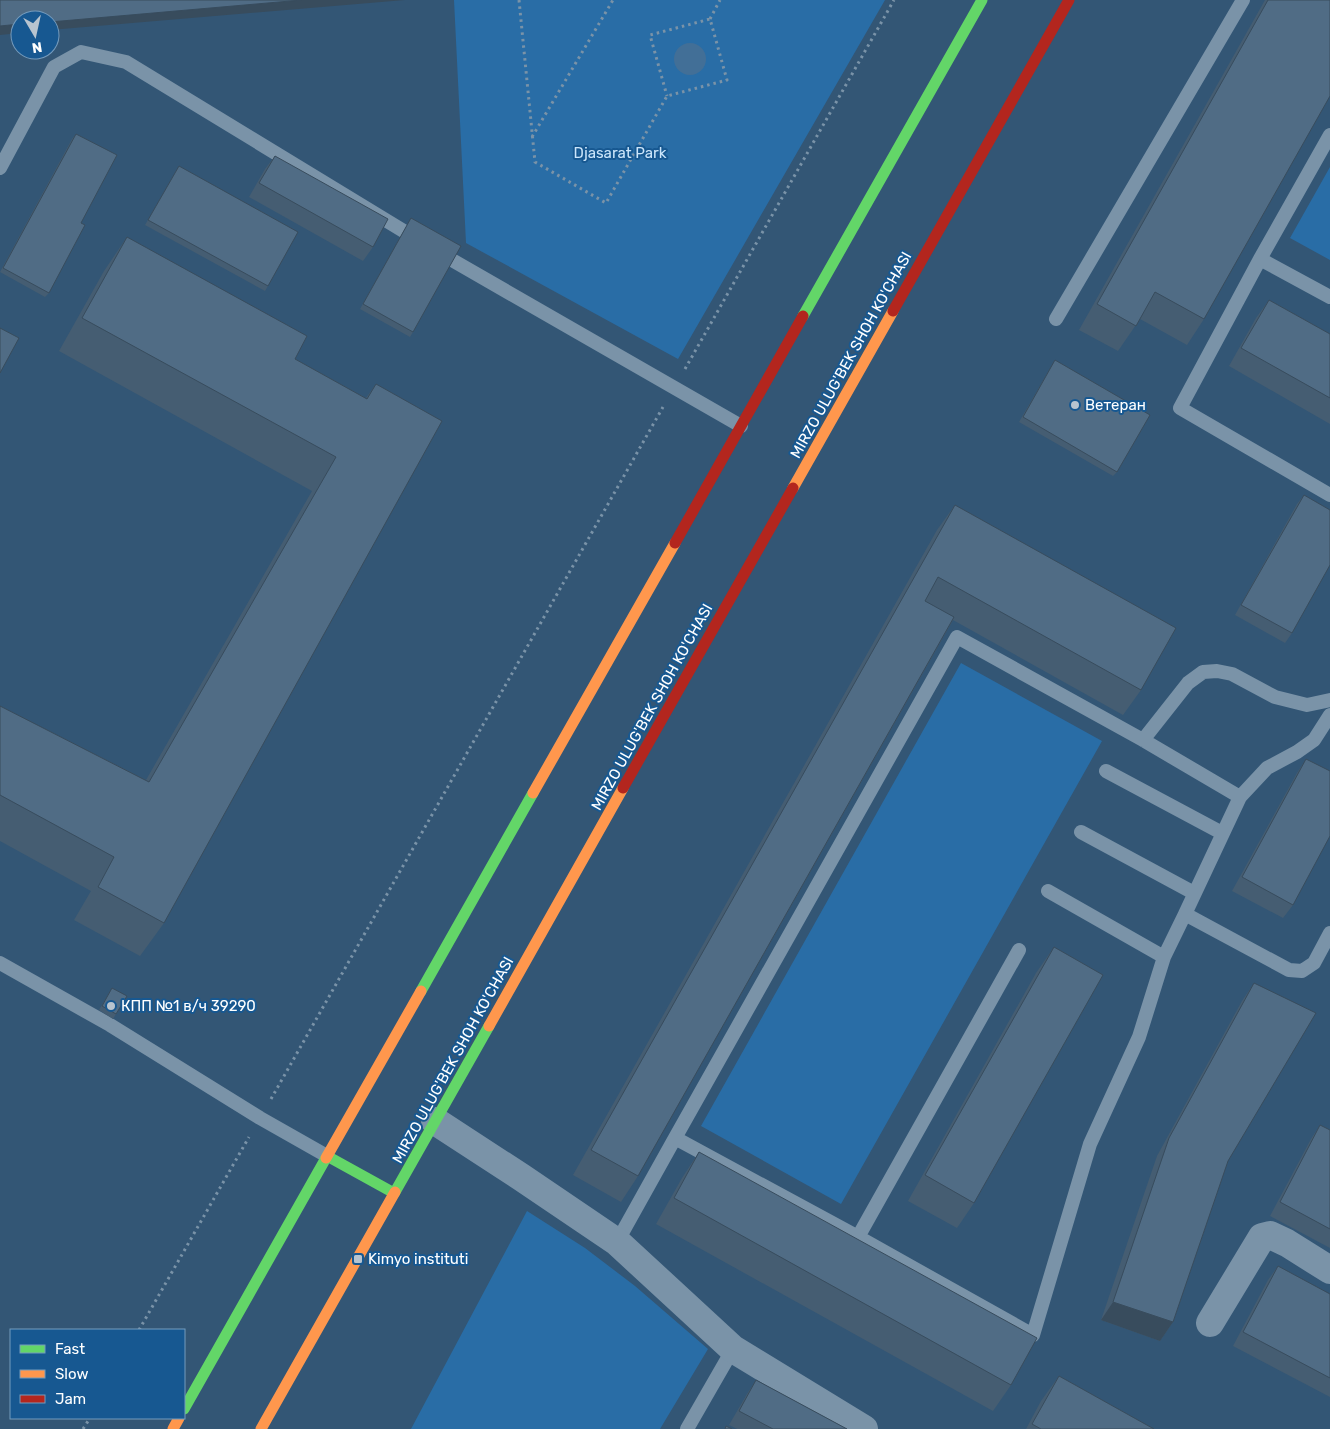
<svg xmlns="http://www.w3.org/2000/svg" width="1330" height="1429" font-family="Rubik,sans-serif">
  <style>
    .green { fill: #296da6 }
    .water { fill: #426f97 }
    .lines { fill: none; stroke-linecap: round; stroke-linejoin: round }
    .path { stroke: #7a93a8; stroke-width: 3; stroke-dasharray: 2.5 4; stroke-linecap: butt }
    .lane { stroke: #7a93a8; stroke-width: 14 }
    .street { stroke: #7a93a8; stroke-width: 28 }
    .fast { stroke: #63d668; stroke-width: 11 }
    .slow { stroke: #ff974d; stroke-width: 11 }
    .jam { stroke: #b3261e; stroke-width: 11 }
    .wall { fill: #455d72 }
    .shaded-wall { fill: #384c5d }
    .building { fill: #506c85; stroke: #384c5d }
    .poi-dot { fill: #b8c4cf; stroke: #175891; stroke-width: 2 }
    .labels { text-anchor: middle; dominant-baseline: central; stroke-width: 4; stroke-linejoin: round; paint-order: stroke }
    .park-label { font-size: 15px; fill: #cce6fb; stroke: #175891 }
    .street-label { font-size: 15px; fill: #fff; stroke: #175891 }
    .poi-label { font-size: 15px; fill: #fff; stroke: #175891; text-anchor: start }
  </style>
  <rect width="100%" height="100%" fill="#335675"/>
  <path class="green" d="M454,0H885L678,359L466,243Z
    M1330,167V260L1290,238Z
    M961,663L1102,741L841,1204L701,1126Z
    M527,1211L585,1248L635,1286L708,1349L660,1429H411Z"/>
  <path class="water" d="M674 59a16 16 0 1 1 32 0a16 16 0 1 1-32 0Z"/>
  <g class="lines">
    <path class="path" d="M519,0L535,162L606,203L667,96L727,80L710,19L650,35L667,96
      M710,19L720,0
      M532,137L613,0
      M685,369L894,0
      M271,1099L663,407
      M139,1330L249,1137
      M83,1429L90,1418"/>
    <path class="lane" d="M1330,135L1260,259L1180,408L1330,495
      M0,168L54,67L81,52L126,62L420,241
      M438,252L741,426
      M1260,259L1330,297
      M1056,319L1243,0
      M1143,740L1188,683L1203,672L1217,671L1232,674L1275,697L1307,705L1330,700
      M1106,771L1222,833
      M1081,832L1194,893
      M1048,891L1164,957
      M1185,914L1240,797
      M0,963L110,1025L260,1118L327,1156
      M675,1138L957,637L1143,740L1240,797L1267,768L1297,752L1314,740L1330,715
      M858,1237L1019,950
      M617,1242L675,1138L858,1237L1033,1335L1090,1144L1139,1037L1164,957L1185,914L1289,970L1302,971L1314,963L1330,933
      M687,1429L733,1349"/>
    <path class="street" d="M435,1121L521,1177L617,1242L733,1349L864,1429
      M1210,1323L1262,1237L1270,1235L1287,1243L1330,1270"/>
    <path class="fast" d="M803,316L982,0
      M421,991L533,793
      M327,1156L394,1193
      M395,1192L489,1026
      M184,1409L326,1158"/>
    <path class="slow" d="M793,488L893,311
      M533,793L675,543
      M489,1026L623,788
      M326,1158L421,991
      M173,1429L179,1418
      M261,1429L395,1192"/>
    <path class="jam" d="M893,311L1069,0
      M675,543L803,316
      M623,788L793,488"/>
  </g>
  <path class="wall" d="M1265,0H1330L1204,319L1187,345L1140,319L1118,351L1079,330Z
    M76,134L81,223L49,293L45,297L0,272L72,139Z
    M275,156L373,247L363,261L249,197L265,169Z
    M179,166L268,286L265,291L145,225Z
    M411,218L413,332L410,337L360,309Z
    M127,237L295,359L366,398L376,384L164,923L140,956L74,920L91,891L0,841V706L146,780L312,491L59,351L104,271Z
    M1269,300L1330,334V424L1229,366L1256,318Z
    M1055,360L1117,472L1113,476L1019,422Z
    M1304,495L1292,633L1285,643L1235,615L1297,504Z
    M955,505L1141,690L1123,715L953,620L638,1176L621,1202L573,1175L937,530Z
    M1306,759L1293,905L1283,918L1232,891L1297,773Z
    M1054,947L974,1203L957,1228L908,1201L1036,973Z
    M1254,983L1228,1161L1173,1322L1160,1341L1101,1320L1157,1156L1242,1001Z
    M112,988L116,1014L113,1019L99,1010Z
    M1320,1125L1330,1130V1248L1270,1216L1311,1139Z
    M699,1152L1011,1385L993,1411L656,1224L682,1178Z
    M1278,1266L1330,1294V1397L1233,1346L1268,1280Z
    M1059,1376L1154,1429H1026L1041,1401Z
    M756,1380L847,1429H737L729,1425L747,1394Z"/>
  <path class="shaded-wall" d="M302,0H405L50,30V22Z
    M20,24V33L0,35V26Z
    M1113,1302L1173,1322L1160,1341L1101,1320Z"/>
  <path class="building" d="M0,0H302L50,22V20H20V24L0,26Z
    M1268,0H1330V96L1204,319L1155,292L1136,326L1097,304Z
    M76,134L117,155L81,223L85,225L49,293L3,268Z
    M275,156L388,219L373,247L259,183Z
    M179,166L298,232L268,286L148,220Z
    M411,218L461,246L413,332L363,304Z
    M127,237L307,336L295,359L367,399L376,384L442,421L164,923L98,887L114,857L0,795V706L149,782L336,457L82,318Z
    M1269,300L1330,334V398L1241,348Z
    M0,328L19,338L0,373Z
    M1055,360L1150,415L1117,472L1023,417Z
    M1304,495L1330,510V565L1292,633L1241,605Z
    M955,505L1176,628L1141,690L938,577L925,601L954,617L638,1176L591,1150Z
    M1306,759L1330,771V836L1293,905L1242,877Z
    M1054,947L1103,975L974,1203L925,1175Z
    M1254,983L1316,1013L1228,1161L1173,1322L1113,1302L1169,1138Z
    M112,988L127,996L116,1014L102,1006Z
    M1320,1125L1330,1130V1229L1280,1202Z
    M699,1152L1037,1338L1011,1385L674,1198Z
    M1278,1266L1330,1294V1378L1243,1332Z
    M1059,1376L1154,1429H1041L1032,1424Z
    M756,1380L847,1429H773L739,1411Z
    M726,1426L732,1429H725Z"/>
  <g class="poi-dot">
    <circle cx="1075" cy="405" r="5"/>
    <circle cx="111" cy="1006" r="5"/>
    <rect x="353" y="1254" width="10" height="10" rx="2.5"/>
  </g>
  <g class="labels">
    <g class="park-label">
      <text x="620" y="153">Djasarat Park</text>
    </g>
    <g class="street-label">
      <text transform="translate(851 355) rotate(-61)">MIRZO ULUG'BEK SHOH KO'CHASI</text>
      <text transform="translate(652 707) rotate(-61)">MIRZO ULUG'BEK SHOH KO'CHASI</text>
      <text transform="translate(453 1060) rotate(-61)">MIRZO ULUG'BEK SHOH KO'CHASI</text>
    </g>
    <g class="poi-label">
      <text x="1085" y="405">Ветеран</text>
      <text x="121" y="1006">КПП №1 в/ч 39290</text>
      <text x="368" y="1259">Kimyo instituti</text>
    </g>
  </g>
  <rect x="10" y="1329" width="175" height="90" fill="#175891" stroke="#749bbd"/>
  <rect x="20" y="1345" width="25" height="8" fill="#63d668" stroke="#749bbd"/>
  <text x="55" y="1354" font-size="15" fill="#ffffff">Fast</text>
  <rect x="20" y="1370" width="25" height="8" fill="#ff974d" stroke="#749bbd"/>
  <text x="55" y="1379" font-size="15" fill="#ffffff">Slow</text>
  <rect x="20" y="1395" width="25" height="8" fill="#b3261e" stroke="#749bbd"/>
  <text x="55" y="1404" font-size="15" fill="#ffffff">Jam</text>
  <g transform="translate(35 35) rotate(171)"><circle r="24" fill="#175891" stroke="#749bbd"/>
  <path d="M0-4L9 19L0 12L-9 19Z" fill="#b8c4cf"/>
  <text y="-8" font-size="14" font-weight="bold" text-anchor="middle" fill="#ffffff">N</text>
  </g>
</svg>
